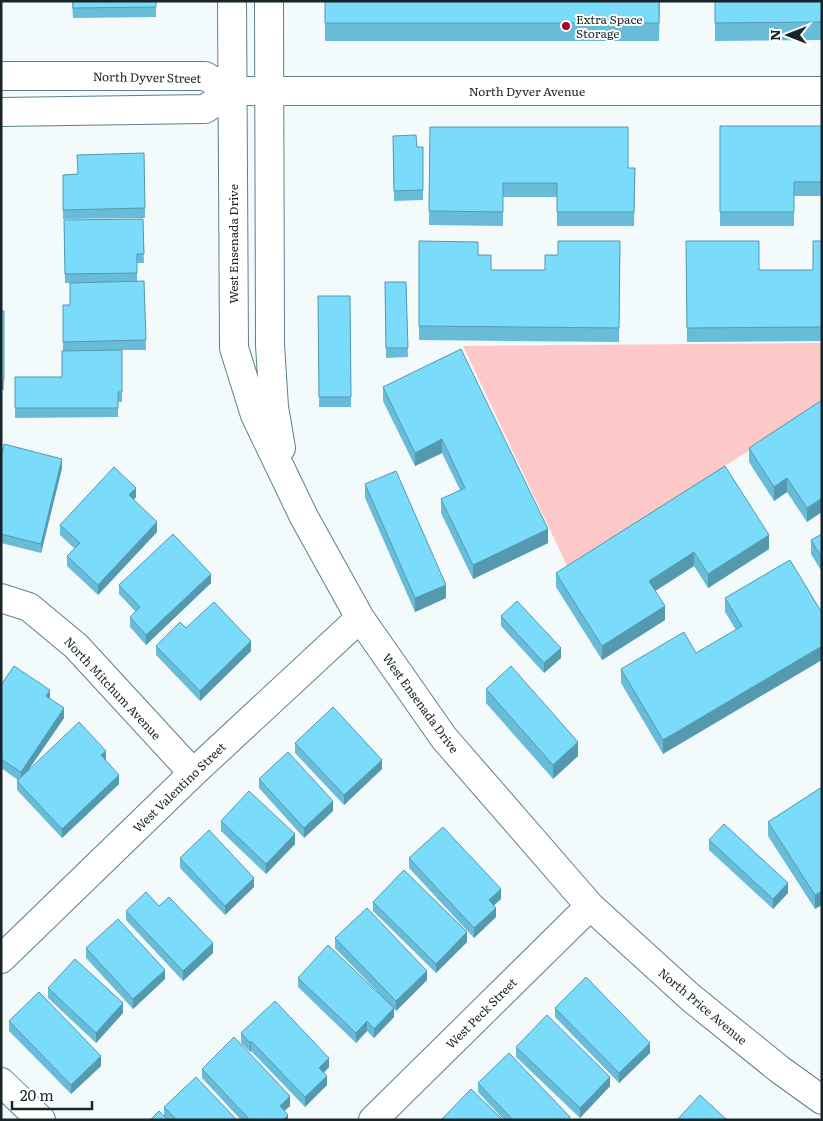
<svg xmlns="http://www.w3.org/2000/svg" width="823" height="1121" font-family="Literata,serif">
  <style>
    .green { fill: #fdc9c8 }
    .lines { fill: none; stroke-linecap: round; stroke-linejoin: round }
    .minor-casing { stroke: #5f7f8a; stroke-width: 30 }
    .minor { stroke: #fff; stroke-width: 28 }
    .wall { fill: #69bcd7 }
    .shaded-wall { fill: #5599af }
    .building { fill: #7adbfa; stroke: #5599af }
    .poi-dot { fill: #a30528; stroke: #fff; stroke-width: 2 }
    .labels { text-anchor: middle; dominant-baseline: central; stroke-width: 4; stroke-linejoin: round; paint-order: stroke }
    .poi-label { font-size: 12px; fill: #172428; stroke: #fff; text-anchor: start }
    .street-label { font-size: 12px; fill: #172428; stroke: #fff }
  </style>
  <rect width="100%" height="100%" fill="#f3fafc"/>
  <path class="green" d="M822,343V403L568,568L463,346Z"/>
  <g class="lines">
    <defs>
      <path id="minor" d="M232,1L234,348L255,415L304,517L360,618L444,738L590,906L690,997L779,1069L822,1100
        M269,1L270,345L274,407L281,448
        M1,76H205L232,91H822
        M1,112L205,109L232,91
        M1,598L29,607L76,646L193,773
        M1,959L193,773L360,618
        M1,1082L41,1120
        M373,1120L590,906"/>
    </defs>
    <use href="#minor" class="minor-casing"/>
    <use href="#minor" class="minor"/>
  </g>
  <path class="wall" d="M64,1H156V17L73,18L72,2H64Z
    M325,1H660L659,41H325Z
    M715,1H822V40L715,41Z
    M720,126H822V196H794V226H720Z
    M430,127L628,168H635L634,226H557V197H503V226L429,225Z
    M393,136L417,147H423V200L394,201Z
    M144,153L145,218L63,219V175L77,174Z
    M143,219L144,263H137V281H144L146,350H122V402H118V417L15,418V377H62L63,351V305H70V283H65L64,220Z
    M419,241L478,255L491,270H545L558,255L620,241L619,342L419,340Z
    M686,241L759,270H813L822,241V341L687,342Z
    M385,282H406L408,357L386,358Z
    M318,296H350L351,407H319Z
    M1,311H4V390H1Z
    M461,349L548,543L473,579L441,513V499L460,490L442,453L415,466L383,401V387Z
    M822,400L807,522L787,492L774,501L749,462V448Z
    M1,457L62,468L41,553L1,543Z
    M725,466L769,549L708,588L694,566L655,591L665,620L602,660L556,587V573Z
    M365,484L446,598L415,612L365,498Z
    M136,497L134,500L157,532L98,595L67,566V556L75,549L60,535V525Z
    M822,534V572L811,554V540Z
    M790,560L663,754L621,683V669L696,653L736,630L725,612V598Z
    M211,583L146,645L130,627V617L136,612L119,594V585Z
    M501,616L561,658L544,673L501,626Z
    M156,646L251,651L200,701L156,655Z
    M1,685L50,698L64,718L29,769L106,760L119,784L62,838L17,790V781L18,780L1,768Z
    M486,689L578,756L553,779L486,703Z
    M295,743L382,769L344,805L295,753Z
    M259,779L333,811L304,838L259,788Z
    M822,787L815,909L768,836V822Z
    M221,821L295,844L266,874L221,831Z
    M709,840L788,893L773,909L709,850Z
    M180,858L254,887L225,915L180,868Z
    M409,858L501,899L494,905L496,917L474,938L409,868Z
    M373,902L467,942L436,973L373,911Z
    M159,906L213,953L183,981L126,920V911Z
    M335,938L427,980L396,1011L394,1009V1017L374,1038L367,1031L356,1043L298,987V978L377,991L335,948Z
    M86,948L165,979L133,1009L86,958Z
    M48,988L123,1013L96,1043L48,998Z
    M555,1008L650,1053L619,1083L555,1017Z
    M9,1021L101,1066L71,1094L9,1031Z
    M241,1033L329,1067L324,1073L327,1085L305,1107L251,1051L250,1052L241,1043Z
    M516,1047L610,1086L580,1118L516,1057Z
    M202,1069L290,1106L284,1111L288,1120H241L202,1078Z
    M478,1083L570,1120H504L478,1092Z
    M164,1107L237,1120H150L164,1116Z"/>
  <path class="shaded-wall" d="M442,439V453L415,466V453Z
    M62,459V468L41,553V544Z
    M787,478V492L774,501V487Z
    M136,488V497L129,505V495Z
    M822,498V512L807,522V508Z
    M157,522V532L98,595V585Z
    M548,529V543L473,579V565Z
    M769,535V549L708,588V574Z
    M694,552V566L649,595V581Z
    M211,574V583L146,645V635Z
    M446,585V598L415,612V598Z
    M665,606V620L602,660V646Z
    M251,641V651L200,701V691Z
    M822,646V660L663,754V740Z
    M561,648V658L544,673V663Z
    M50,690V700L46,696Z
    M64,708V718L21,781V772Z
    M578,742V756L553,779V765Z
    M106,751V761L101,755Z
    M382,760V769L344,805V795Z
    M119,775V784L62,838V829Z
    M333,801V811L304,838V828Z
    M295,834V844L266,874V864Z
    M254,878V887L225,915V906Z
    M788,883V893L773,909V899Z
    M501,889V899L489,910V900Z
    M822,891V905L815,909V895Z
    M496,908V917L474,938V928Z
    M467,932V942L436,973V964Z
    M213,943V953L183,981V971Z
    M165,970V979L133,1009V999Z
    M427,971V980L396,1011V1001Z
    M123,1003V1013L96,1043V1033Z
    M394,1008V1017L374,1038V1029Z
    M367,1021V1031L356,1043V1033Z
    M251,1041V1051L250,1052V1043Z
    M650,1043V1053L619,1083V1073Z
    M101,1056V1066L71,1094V1085Z
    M329,1058V1067L319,1077V1068Z
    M327,1076V1085L305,1107V1097Z
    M610,1077V1086L580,1118V1108Z
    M290,1096V1106L280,1115V1106Z
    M288,1115V1120H283Z"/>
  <path class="building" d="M73,1H156V7L73,8Z
    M325,1H659V23H325Z
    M715,1H822V22L715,23Z
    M720,126H822V182H794V212H720Z
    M430,127H628V168H635L634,212H557V183H503V212L429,211Z
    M416,135L417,147H423V190L394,191L393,136Z
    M144,153L145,208L63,210V175L78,174L77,155Z
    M143,219L144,254H137V273L65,274L64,220Z
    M419,241L478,242V255H491V270H545V255H558V241H620L619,328L419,326Z
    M686,241H759V270H813V241H822V327L687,328Z
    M144,281L146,340L63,342V305H70V283Z
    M385,282H406L408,348H386Z
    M318,296H350L351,397H319Z
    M1,311H4V380H1Z
    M461,349L548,529L473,565L441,499L465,488L442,439L415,453L383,387Z
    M122,350V392H118V408H15V377H62V351Z
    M822,400V498L807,508L787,478L774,487L749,448Z
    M4,444L62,459L41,544L1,534V457Z
    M725,466L769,535L708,574L694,552L649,581L665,606L602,646L556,573Z
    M114,467L136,488L129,495L157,522L98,585L67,556L80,543L60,525Z
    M396,471L446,585L415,598L365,484Z
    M173,534L211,574L146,635L130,617L140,607L119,585Z
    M822,534V558L811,540Z
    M790,560L822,613V646L663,740L621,669L684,632L696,653L742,626L725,598Z
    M517,601L561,648L544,663L501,616Z
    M214,602L251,641L200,691L156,646L180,622L186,628Z
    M14,666L50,690L46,696L64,708L21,772L1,759V685Z
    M511,666L578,742L553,765L486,689Z
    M333,707L382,760L344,795L295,743Z
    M79,722L106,751L101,755L119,775L62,829L17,781Z
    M288,752L333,801L304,828L259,779Z
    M822,787V891L815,895L768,822Z
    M249,791L295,834L266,864L221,821Z
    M724,824L788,883L773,899L709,840Z
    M443,827L501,889L489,900L496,908L474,928L409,858Z
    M209,830L254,878L225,906L180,858Z
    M404,870L467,932L436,964L373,902Z
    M146,892L159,906L169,897L213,943L183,971L126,911Z
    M367,908L427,971L396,1001L335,938Z
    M118,919L165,970L133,999L86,948Z
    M328,945L394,1008L374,1029L367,1021L356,1033L298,978Z
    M75,959L123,1003L96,1033L48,988Z
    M586,977L650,1043L619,1073L555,1008Z
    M39,992L101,1056L71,1085L9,1021Z
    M275,1001L329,1058L319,1068L327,1076L305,1097L251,1041L250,1043L241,1033Z
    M547,1015L610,1077L580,1108L516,1047Z
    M234,1037L290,1096L280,1106L288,1115L283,1120H250L202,1069Z
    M509,1053L570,1117L568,1120H513L478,1083Z
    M196,1077L237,1120H177L164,1107Z
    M471,1089L503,1120H441Z
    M700,1095L727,1120H677Z
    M159,1111L168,1120H150Z"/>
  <circle class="poi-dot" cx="566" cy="26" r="5"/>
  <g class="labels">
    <g class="poi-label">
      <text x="576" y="19">Extra Space<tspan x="576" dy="14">Storage</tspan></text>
    </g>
    <g class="street-label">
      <text transform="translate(147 77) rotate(1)">North Dyver Street</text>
      <text x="527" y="91">North Dyver Avenue</text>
      <text transform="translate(233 244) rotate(-90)">West Ensenada Drive</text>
      <text transform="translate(113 688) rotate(47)">North Mitchum Avenue</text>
      <text transform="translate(421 703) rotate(54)">West Ensenada Drive</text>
      <text transform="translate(179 787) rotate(-44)">West Valentino Street</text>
      <text transform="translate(703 1006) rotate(40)">North Price Avenue</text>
      <text transform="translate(481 1013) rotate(-45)">West Peck Street</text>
    </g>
  </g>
  <rect width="823" height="1121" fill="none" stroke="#172428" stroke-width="5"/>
  <g transform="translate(788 35) rotate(270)" stroke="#ffffff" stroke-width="4" paint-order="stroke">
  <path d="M0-4L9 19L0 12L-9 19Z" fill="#172428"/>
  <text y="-8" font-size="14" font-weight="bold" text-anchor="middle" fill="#172428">N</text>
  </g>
  <path d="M12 1101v8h80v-8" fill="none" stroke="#172428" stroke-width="2.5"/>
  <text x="20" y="1101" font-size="15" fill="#172428" stroke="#ffffff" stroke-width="4" paint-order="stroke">20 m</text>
</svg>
